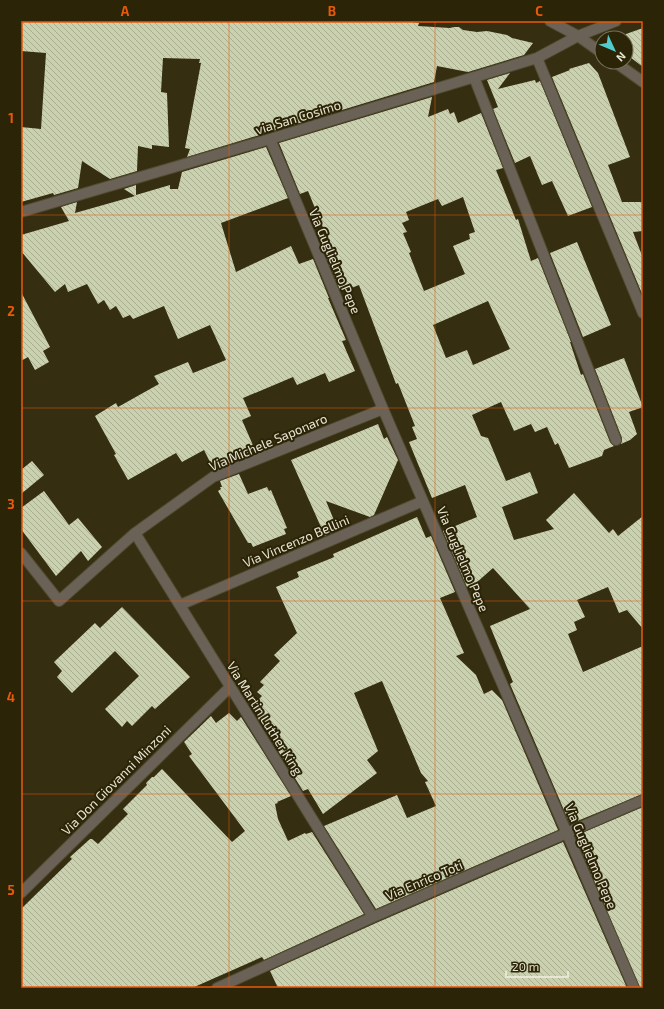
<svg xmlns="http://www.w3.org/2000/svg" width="664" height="1009" font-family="'Exo 2',sans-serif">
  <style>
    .building { fill: url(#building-back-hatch); fill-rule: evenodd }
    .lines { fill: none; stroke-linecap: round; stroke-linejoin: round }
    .minor-casing { stroke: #524b30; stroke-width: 12 }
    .tertiary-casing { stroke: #524b30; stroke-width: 12 }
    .minor { stroke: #6a6256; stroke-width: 10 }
    .tertiary { stroke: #6a6256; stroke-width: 10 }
    .grid { fill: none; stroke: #e8590c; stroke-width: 1; stroke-opacity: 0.55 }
    .labels { text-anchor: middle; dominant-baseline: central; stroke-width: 4; stroke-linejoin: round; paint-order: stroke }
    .street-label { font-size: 13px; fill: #e9e5d4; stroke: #2b2407 }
    .neatline { fill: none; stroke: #e8590c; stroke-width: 1.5 }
    .grid-label { font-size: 13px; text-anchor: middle; font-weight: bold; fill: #e8590c }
  </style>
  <defs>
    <pattern id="building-back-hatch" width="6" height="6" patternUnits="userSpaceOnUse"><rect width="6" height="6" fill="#cad1ae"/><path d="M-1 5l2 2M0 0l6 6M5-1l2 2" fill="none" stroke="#a9ae92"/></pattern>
  </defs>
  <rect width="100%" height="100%" fill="#352e11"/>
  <path class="building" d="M21,21H383L399,22V21H406L419,23L418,26L450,28L454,27H459L463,30L477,32L487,31L507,35L512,38L533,43L524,55L468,72L437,66L434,82L187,157L190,149L185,148L201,63H199L200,59L163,58L161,92L167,93L169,147L152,145V149L138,146L137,171L110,179L82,161L78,188L54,195L53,193L21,202V127L41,129L46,53L21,51Z
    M643,28V67L626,54V34Z
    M589,63L598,73L630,157L608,165L622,202H643V231L633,232L643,258V296L552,77L570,70L569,69Z
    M510,73L498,89L535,80L536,83L540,81L592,207L568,216L552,181L542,185L530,156L515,163L493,109L498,107L487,80Z
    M432,97L428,117L448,109L450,114L454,112L458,123L481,113L503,168L496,170L516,220L518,219L531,261L538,258L571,342H570L581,375L583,374L610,442L614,446L604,450L602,456L569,468L558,443L555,445L547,427L535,432L531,424L514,431L501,402L472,415L481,436L488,438L506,481L530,472L538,493L502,507L514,540L554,529L546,520L574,493L609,533L613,529L618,536L643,516V629L627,610L619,613L608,587L577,600L585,617L574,622L577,630L568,634L583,672L643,646V794L570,824L510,684L513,682L490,626L530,609L493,568L476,583L467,587L443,531L477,517L465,485L432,498L409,442L417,439L412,427L415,426L398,383L396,384L359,285L341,292L325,255L333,252L308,191L300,194L279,143ZM463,197L475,232L469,234L470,239L453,246L465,274L424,291L409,253L411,252L403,233L407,232L402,223L409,220L406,212L438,199L442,206ZM488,301L510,349L473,365L467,350L446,358L433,325Z
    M266,147L288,198L221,223L236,272L291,246L299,264L313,259L329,298H328L346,340L342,341L355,371L329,382L325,373L297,385L293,377L243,398L251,416L242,420L255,450L233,460V462L214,470L204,450L182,462L176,453L128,480L114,455L116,454L95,416L116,403L118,407L159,384L154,376L188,362L193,373L226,360L210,325L178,339L164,306L133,319L130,315L123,318L116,306L110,310L104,300L98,304L87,284L68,292L65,284L55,292L21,251V235L69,221L61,207L77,202L75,213L135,196L124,189L136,185V195L170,185V189H178L182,172Z
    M577,242L611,325L583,337L550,253Z
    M21,292L50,347L43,351L49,362L35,370L28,357L21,361Z
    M624,358L643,407L629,412L637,434L630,440L621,444L622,438L595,369Z
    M378,424L384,439L387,437L398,460L374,515L370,517L326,501L338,530L325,536L291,460Z
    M32,461L44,475L21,494V470Z
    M239,474L248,494L267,487L269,491L271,490L287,528L284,529L286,534L253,547L251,543H248L218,491L221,489L220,487H222L220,481Z
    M44,491L69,525L78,518L102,547L88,561L81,551L56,576L21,529V508Z
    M417,517L426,538L431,536L455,592L440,598L464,653L456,656L476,675L484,694L492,690L502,700L558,830L376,909L324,826L397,795L407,818L436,806L425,782L428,781L421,773L382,681L354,693L378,751L367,760L377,773L323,814L308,789L303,791L251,707L262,696L257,692L264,685L260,682L280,661L274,655L297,633L276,587L299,577L297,572L332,558L334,557L333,554Z
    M122,607L190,677L155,709L152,706L132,726L127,721L122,727L105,709L139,676L115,651L72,693L57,677L62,671L54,662L95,623L100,628Z
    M229,713L237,721L241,717L291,796L277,802L278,803L275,804L278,819L288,841L305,833L306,834L312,832L364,914L264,960L262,957L192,988H21V909L72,859L70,857L90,839H92L98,844L128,814L123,809L147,785L146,783L152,777H154L162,769L232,842L245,831L189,756L192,754L184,742L211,716L216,723Z
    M643,807V988H640L575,836Z
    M563,842L627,988H278L270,971L376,923Z"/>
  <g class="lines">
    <defs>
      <path id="minor" d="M537,58L643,313
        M474,77L616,440
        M270,139L383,409L634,988
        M21,212L270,139L537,58L578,36
        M135,533L373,917
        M21,553L59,601L135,533L213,477L383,409
        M180,605L423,501
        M21,893L230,687
        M217,988L373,917L643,800"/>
      <path id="tertiary" d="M550,21L578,36L616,21
        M578,36L602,53
        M615,62L643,82"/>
    </defs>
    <use href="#minor" class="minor-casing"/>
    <use href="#tertiary" class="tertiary-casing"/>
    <use href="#minor" class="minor"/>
    <use href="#tertiary" class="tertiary"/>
  </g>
  <path class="grid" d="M229,21V988M435,21V988M21,215H643M21,408H643M21,601H643M21,794H643"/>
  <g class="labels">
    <g class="street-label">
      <text transform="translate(298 117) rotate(-17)">via San Cosimo</text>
      <text transform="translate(335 261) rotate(67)">Via Guglielmo Pepe</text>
      <text transform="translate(268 442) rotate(-23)">Via Michele Saponaro</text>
      <text transform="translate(296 541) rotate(-23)">Via Vincenzo Bellini</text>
      <text transform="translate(463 559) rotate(67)">Via Guglielmo Pepe</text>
      <text transform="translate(265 718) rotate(58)">Via Martin Luther King</text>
      <text transform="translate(116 780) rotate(-45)">Via Don Giovanni Minzoni</text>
      <text transform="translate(591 856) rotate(67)">Via Guglielmo Pepe</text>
      <text transform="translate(424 880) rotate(-23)">Via Enrico Toti</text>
    </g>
  </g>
  <rect width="664" height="1009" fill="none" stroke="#2b2407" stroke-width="44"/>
  <g transform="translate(614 50) rotate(134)"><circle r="19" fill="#2b2407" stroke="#777159"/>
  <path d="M0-3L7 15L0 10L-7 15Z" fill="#52cdcd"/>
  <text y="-6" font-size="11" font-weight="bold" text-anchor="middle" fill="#e9e5d4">N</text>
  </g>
  <path d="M506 971v6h62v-6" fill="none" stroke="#e9e5d4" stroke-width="2"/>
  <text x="512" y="971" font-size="12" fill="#e9e5d4" stroke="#2b2407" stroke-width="3" paint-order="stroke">20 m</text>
  <rect x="22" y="22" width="620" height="965" class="neatline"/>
  <g class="grid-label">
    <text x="125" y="16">A</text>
    <text x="332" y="16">B</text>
    <text x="539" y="16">C</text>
    <text x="11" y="123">1</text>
    <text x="11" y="316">2</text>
    <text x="11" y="509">3</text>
    <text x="11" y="702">4</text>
    <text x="11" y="895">5</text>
  </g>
</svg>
